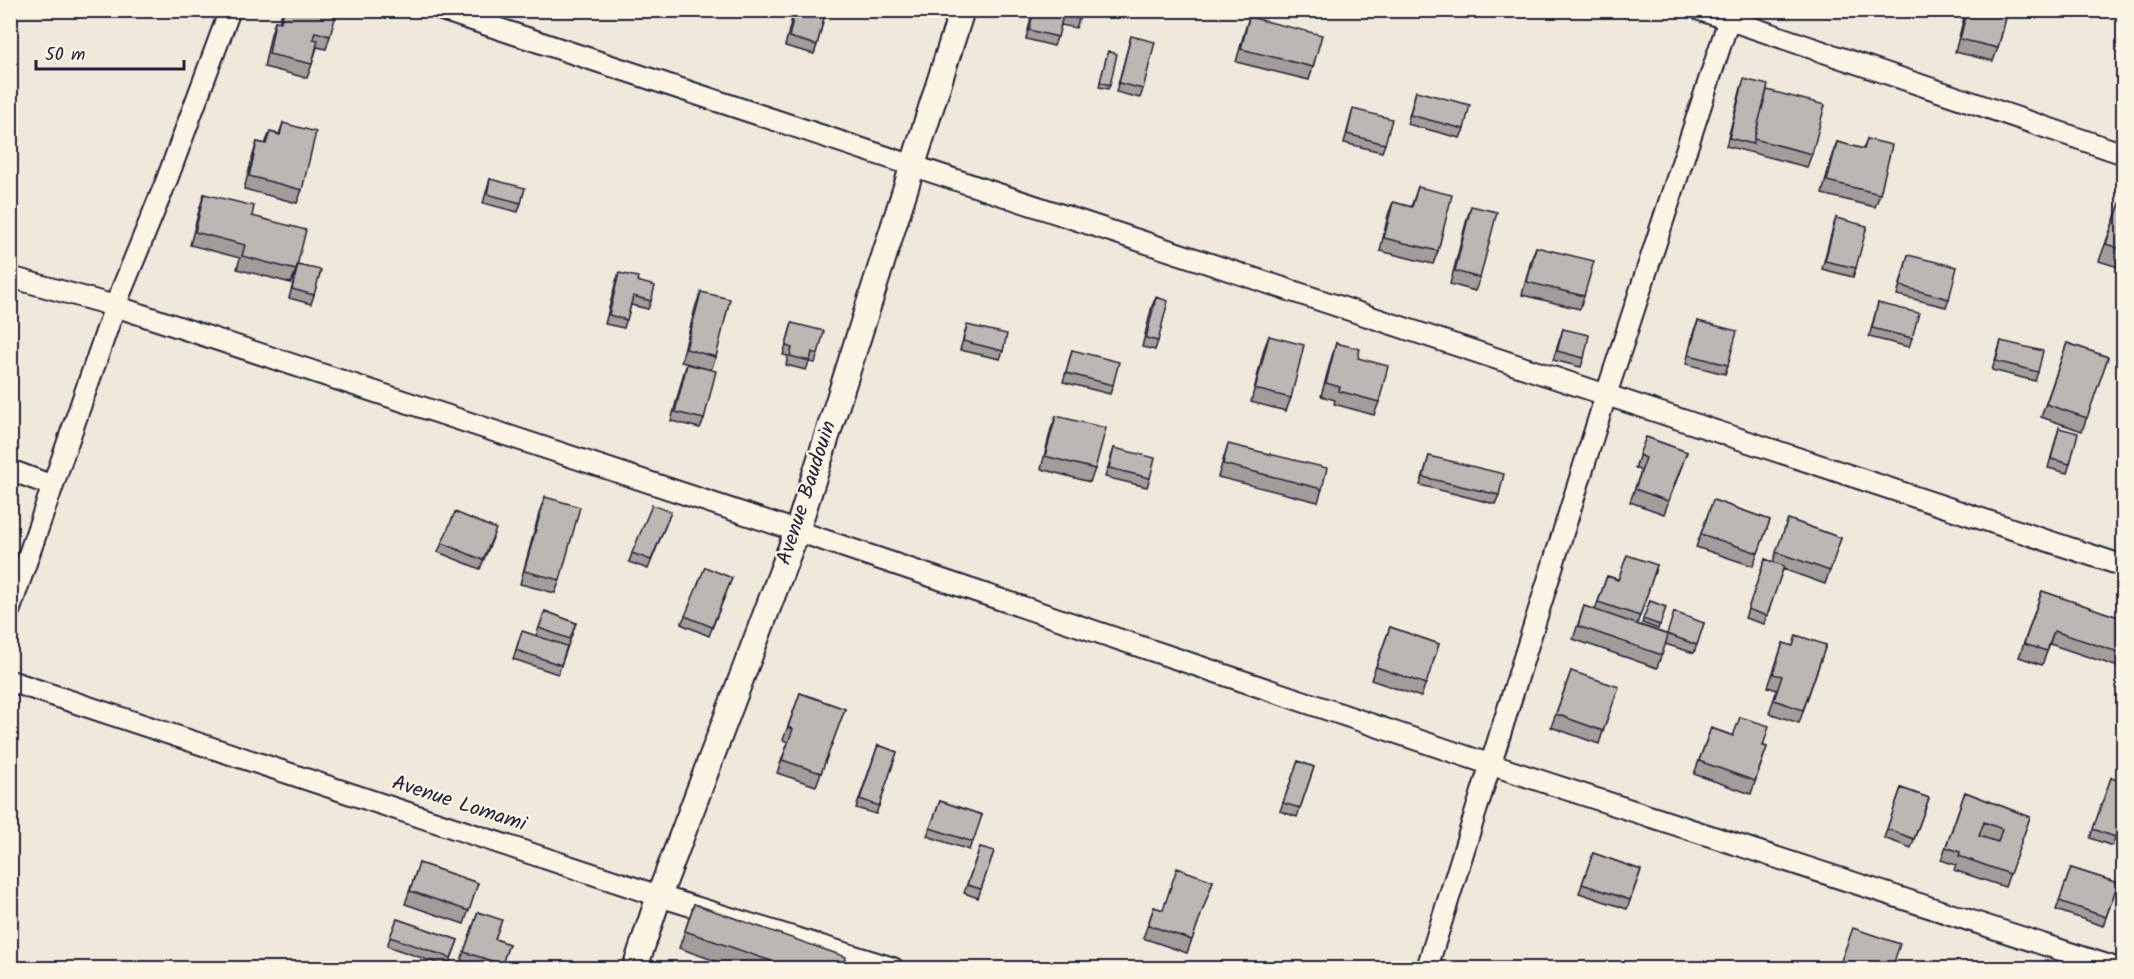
<svg xmlns="http://www.w3.org/2000/svg" width="2134" height="979" font-family="Kalam,sans-serif">
  <style>
    .lines { fill: none; stroke-linecap: round; stroke-linejoin: round }
    .minor-casing { stroke: #22223b; stroke-width: 24 }
    .tertiary-casing { stroke: #22223b; stroke-width: 28 }
    .minor { stroke: #fcf5e5; stroke-width: 20 }
    .tertiary { stroke: #fcf5e5; stroke-width: 24 }
    .wall { fill: #a29d9a; stroke: #22223b; stroke-width: 1.5 }
    .building { fill: #bcb7b3; stroke: #22223b; stroke-width: 1.5; fill-rule: evenodd }
    .labels { text-anchor: middle; dominant-baseline: central; stroke-width: 4.5; stroke-linejoin: round; paint-order: stroke }
    .street-label { font-size: 21px; fill: #22223b; stroke: #fcf5e5 }
  </style>
  <rect width="100%" height="100%" fill="#efe8db"/>
  <filter id="ink" filterUnits="userSpaceOnUse"><feTurbulence type="fractalNoise" baseFrequency=".0167" numOctaves="2"/><feDisplacementMap in="SourceGraphic" scale="12" xChannelSelector="R" yChannelSelector="G"/><feConvolveMatrix kernelMatrix="1 2 1 2 8 2 1 2 1" color-interpolation-filters="sRGB"/></filter>
  <g filter="url(#ink)">
    <g class="lines">
      <defs>
        <path id="minor" d="M442,10L2124,566
          M1700,10L2124,154
          M10,277L115,306L797,531L1492,765L2116,968
          M10,470L53,486
          M10,609L115,306L166,182L230,10
          M10,681L659,896L893,968
          M1427,968L1606,395L1732,10"/>
        <path id="tertiary" d="M635,968L659,896L797,531L962,10"/>
      </defs>
      <use href="#minor" class="minor-casing"/>
      <use href="#tertiary" class="tertiary-casing"/>
      <use href="#minor" class="minor"/>
      <use href="#tertiary" class="tertiary"/>
    </g>
    <path class="wall" d="M283,10H318L330,36L326,49L317,47L312,64L307,78L264,67L271,34L275,21L279,22Z
      M794,10H826L817,45L814,54L785,46Z
      M1033,10H1082L1076,28L1061,25L1054,46L1026,39Z
      M1966,10H2008L1998,48L1993,61L1955,52Z
      M1249,17L1313,67L1309,80L1236,62L1245,30Z
      M1131,36L1143,89L1140,98L1116,92Z
      M1108,51L1110,85L1108,89L1099,87Z
      M1744,79L1765,95L1812,154L1807,167L1726,146L1741,88Z
      M1416,91L1464,129L1460,138L1407,124Z
      M1353,109L1385,144L1382,152L1344,143Z
      M283,123L302,190L297,203L244,189L253,155L257,142L265,144L270,132L279,134Z
      M1867,139L1880,194L1875,207L1822,194L1832,155L1837,142L1863,149Z
      M490,179L521,203L518,212L483,203Z
      M1418,187L1438,251L1433,264L1380,251L1388,215L1393,202L1411,207Z
      M204,194L252,216L296,270L291,283L237,269L240,258L190,245L200,207Z
      M2122,198L2124,199V269L2099,261Z
      M1471,206L1480,278L1475,291L1450,284L1467,219Z
      M1836,218L1856,268L1853,277L1822,269L1833,227Z
      M1536,247L1584,296L1580,309L1522,295L1531,260Z
      M1908,255L1949,299L1946,307L1897,295Z
      M298,265L314,295L311,304L289,298Z
      M619,273L637,281L651,301L648,309L631,305L624,328L605,324L616,281Z
      M701,292L716,357L711,370L681,362L696,305Z
      M1156,297L1158,341L1155,350L1142,347L1152,306Z
      M1878,303L1912,338L1909,347L1869,337Z
      M1698,321L1728,365L1725,374L1686,364L1694,330Z
      M792,323L818,354L815,363L809,362L806,370L786,365L788,356L783,355Z
      M967,325L1003,351L1000,359L960,350Z
      M1563,329L1584,358L1581,367L1553,360Z
      M1269,336L1291,398L1286,411L1251,402L1264,349Z
      M2001,341L2038,372L2035,381L1992,370Z
      M1336,343L1379,402L1374,415L1334,404L1335,400L1321,396L1332,356Z
      M2067,343L2108,357L2082,431L2041,417Z
      M1072,350L1113,385L1110,394L1063,382Z
      M687,364L704,419L700,428L671,421L684,372Z
      M1056,416L1095,469L1090,482L1041,469L1051,429Z
      M2059,428L2070,464L2067,473L2048,468Z
      M1646,437L1687,452L1664,514L1630,502L1641,471L1635,468Z
      M1228,444L1322,489L1318,502L1218,477L1224,457Z
      M1114,448L1150,478L1147,487L1105,477Z
      M1429,456L1499,495L1495,504L1420,485Z
      M545,497L560,580L555,593L520,584L540,510Z
      M1713,500L1770,520L1753,566L1696,547Z
      M671,512L648,569L629,562L632,553Z
      M1788,519L1841,538L1825,584L1783,569L1764,624L1745,618L1765,559L1773,562Z
      M493,538L480,569L438,552L442,543Z
      M1657,565L1637,624L1666,634L1704,623L1694,653L1665,644L1657,668L1573,639L1584,606L1595,610L1607,576L1618,579Z
      M732,578L709,636L681,624L685,616Z
      M2042,591L2124,619V669L2050,644L2042,665L2019,657Z
      M1650,601L1666,607L1658,629L1642,623Z
      M545,611L576,623L558,674L513,659L522,631L536,636Z
      M1390,627L1439,644L1421,697L1371,680Z
      M1783,643L1793,646L1826,645L1799,723L1769,713L1777,690L1768,687Z
      M1571,671L1603,731L1599,744L1551,727Z
      M800,693L845,709L816,786L777,773L788,742L783,740Z
      M1711,728L1767,747L1751,794L1694,774Z
      M878,745L897,752L876,814L856,808Z
      M1298,761L1314,767L1297,817L1280,811Z
      M2111,778L2124,812L2112,846L2090,838Z
      M1901,788L1929,798L1911,848L1884,838Z
      M1965,792L2030,817L2005,887L1954,870L1956,865L1941,860Z
      M940,801L982,815L969,850L927,836Z
      M980,847L994,851L978,898L964,893Z
      M1593,853L1641,870L1627,909L1579,893Z
      M419,863L478,883L464,924L405,904Z
      M2071,868L2118,883L2103,926L2056,910Z
      M1213,881L1187,953L1143,938L1154,907L1163,910Z
      M694,904L842,969H738L679,948Z
      M478,912L495,939L509,944L500,969H485L461,960Z
      M397,919L458,940L448,967L387,946Z"/>
    <path class="building" d="M284,10H318L336,15L330,36L315,32L313,39L318,40L312,64L269,54L275,21L281,22Z
      M795,10H826L817,45L789,37Z
      M1034,10H1082L1079,19L1063,15L1058,37L1029,30Z
      M1967,10H2008L1998,48L1960,39Z
      M1249,17L1322,35L1313,67L1241,49Z
      M1131,36L1155,42L1143,89L1119,83Z
      M1108,51L1117,54L1110,85L1100,82Z
      M1744,79L1768,85L1753,144L1729,138Z
      M1767,90L1825,105L1812,154L1754,139Z
      M1416,91L1470,105L1464,129L1410,115Z
      M1353,109L1392,119L1385,144L1347,134Z
      M283,123L316,132L302,190L249,176L257,142L266,144L270,132L280,135Z
      M1867,139L1892,145L1880,194L1827,181L1837,142L1864,149Z
      M490,179L525,188L521,203L487,194Z
      M1418,187L1452,195L1438,251L1384,238L1393,202L1412,207Z
      M204,194L254,206L252,216L306,230L296,270L242,256L245,245L195,232Z
      M2122,198L2124,199V250L2106,244Z
      M1471,206L1497,212L1480,278L1455,271Z
      M1836,218L1867,226L1856,268L1825,261Z
      M1536,247L1594,261L1584,296L1527,282Z
      M1908,255L1957,267L1949,299L1900,286Z
      M298,265L321,270L314,295L292,289Z
      M619,273L638,277L637,281L655,286L651,301L633,296L627,320L609,315Z
      M701,292L730,299L716,357L686,349Z
      M1156,297L1168,301L1158,341L1146,338Z
      M1878,303L1919,313L1912,338L1872,328Z
      M1698,321L1737,331L1728,365L1689,355Z
      M792,323L824,331L818,354L812,352L810,361L790,356L792,348L786,346Z
      M967,325L1007,334L1003,351L963,341Z
      M1563,329L1589,335L1584,358L1557,351Z
      M1269,336L1304,345L1291,398L1255,389Z
      M2001,341L2043,351L2038,372L1996,361Z
      M1336,343L1360,349L1358,358L1388,366L1379,402L1339,391L1340,387L1326,383Z
      M2067,343L2108,357L2087,418L2046,404Z
      M1072,350L1119,362L1113,385L1066,373Z
      M687,364L716,371L704,419L675,412Z
      M1056,416L1106,428L1095,469L1045,456Z
      M2059,428L2078,433L2070,464L2051,459Z
      M1646,437L1687,452L1668,501L1635,489L1646,458L1639,455Z
      M1228,444L1327,468L1322,489L1223,464Z
      M1114,448L1155,458L1150,478L1109,468Z
      M1429,456L1504,474L1499,495L1423,477Z
      M545,497L580,507L560,580L524,571Z
      M1713,500L1770,520L1758,553L1701,534Z
      M652,505L671,512L651,560L632,553Z
      M455,512L496,529L483,560L442,543Z
      M1788,519L1841,538L1830,571L1776,552Z
      M1627,555L1657,565L1640,616L1598,602L1607,576L1618,580Z
      M1765,559L1784,566L1767,616L1748,609Z
      M705,567L732,578L712,627L685,616Z
      M2042,591L2124,619V654L2054,631L2047,651L2024,644Z
      M1650,601L1666,607L1660,625L1643,619Z
      M1584,606L1668,635L1662,655L1578,626Z
      M545,611L576,623L570,639L539,628Z
      M1674,612L1704,623L1697,645L1667,634Z
      M1390,627L1439,644L1426,684L1376,667Z
      M522,631L567,646L561,665L516,650Z
      M1796,635L1826,645L1803,710L1774,700L1782,676L1773,674L1783,643L1793,646Z
      M1571,671L1619,687L1603,731L1556,714Z
      M800,693L845,709L821,773L782,760L793,729L788,727Z
      M1740,717L1769,726L1763,746L1767,747L1755,781L1699,761L1711,728L1733,736Z
      M878,745L897,752L879,806L860,799Z
      M1298,761L1314,767L1300,808L1283,803Z
      M2111,778L2124,782V812L2115,837L2093,829Z
      M1901,788L1929,798L1914,839L1887,829Z
      M1965,792L2030,817L2010,874L1959,856L1960,852L1946,847ZM1984,822L2002,829L1998,842L1979,836Z
      M940,801L982,815L973,842L930,828Z
      M980,847L994,851L981,889L967,885Z
      M1593,853L1641,870L1630,900L1582,884Z
      M419,863L478,883L469,911L410,891Z
      M1177,868L1213,881L1192,940L1148,925L1154,907L1163,910Z
      M2071,868L2118,883L2106,917L2059,901Z
      M694,904L846,957L842,969H794L685,931Z
      M478,912L502,920L495,939L509,944L502,964L464,952Z
      M397,919L458,940L451,958L390,937Z
      M1853,928L1900,944L1893,965L1903,969H1838Z"/>
  </g>
  <g class="labels">
    <g class="street-label">
      <text transform="translate(807 493) rotate(-72)">Avenue Baudouin</text>
      <text transform="translate(459 804) rotate(18)">Avenue Lomami</text>
    </g>
  </g>
  <rect width="2134" height="979" fill="none" stroke="#fcf5e5" stroke-width="36"/>
  <rect x="18" y="18" width="2098" height="943" fill="none" stroke="#22223b" stroke-width="2" filter="url(#ink)"/>
  <path d="M36 60v9h148v-9" fill="none" stroke="#22223b" stroke-width="3"/>
  <text x="45" y="60" font-size="18" fill="#22223b" stroke="#fcf5e5" stroke-width="4.5" paint-order="stroke">50 m</text>
</svg>
